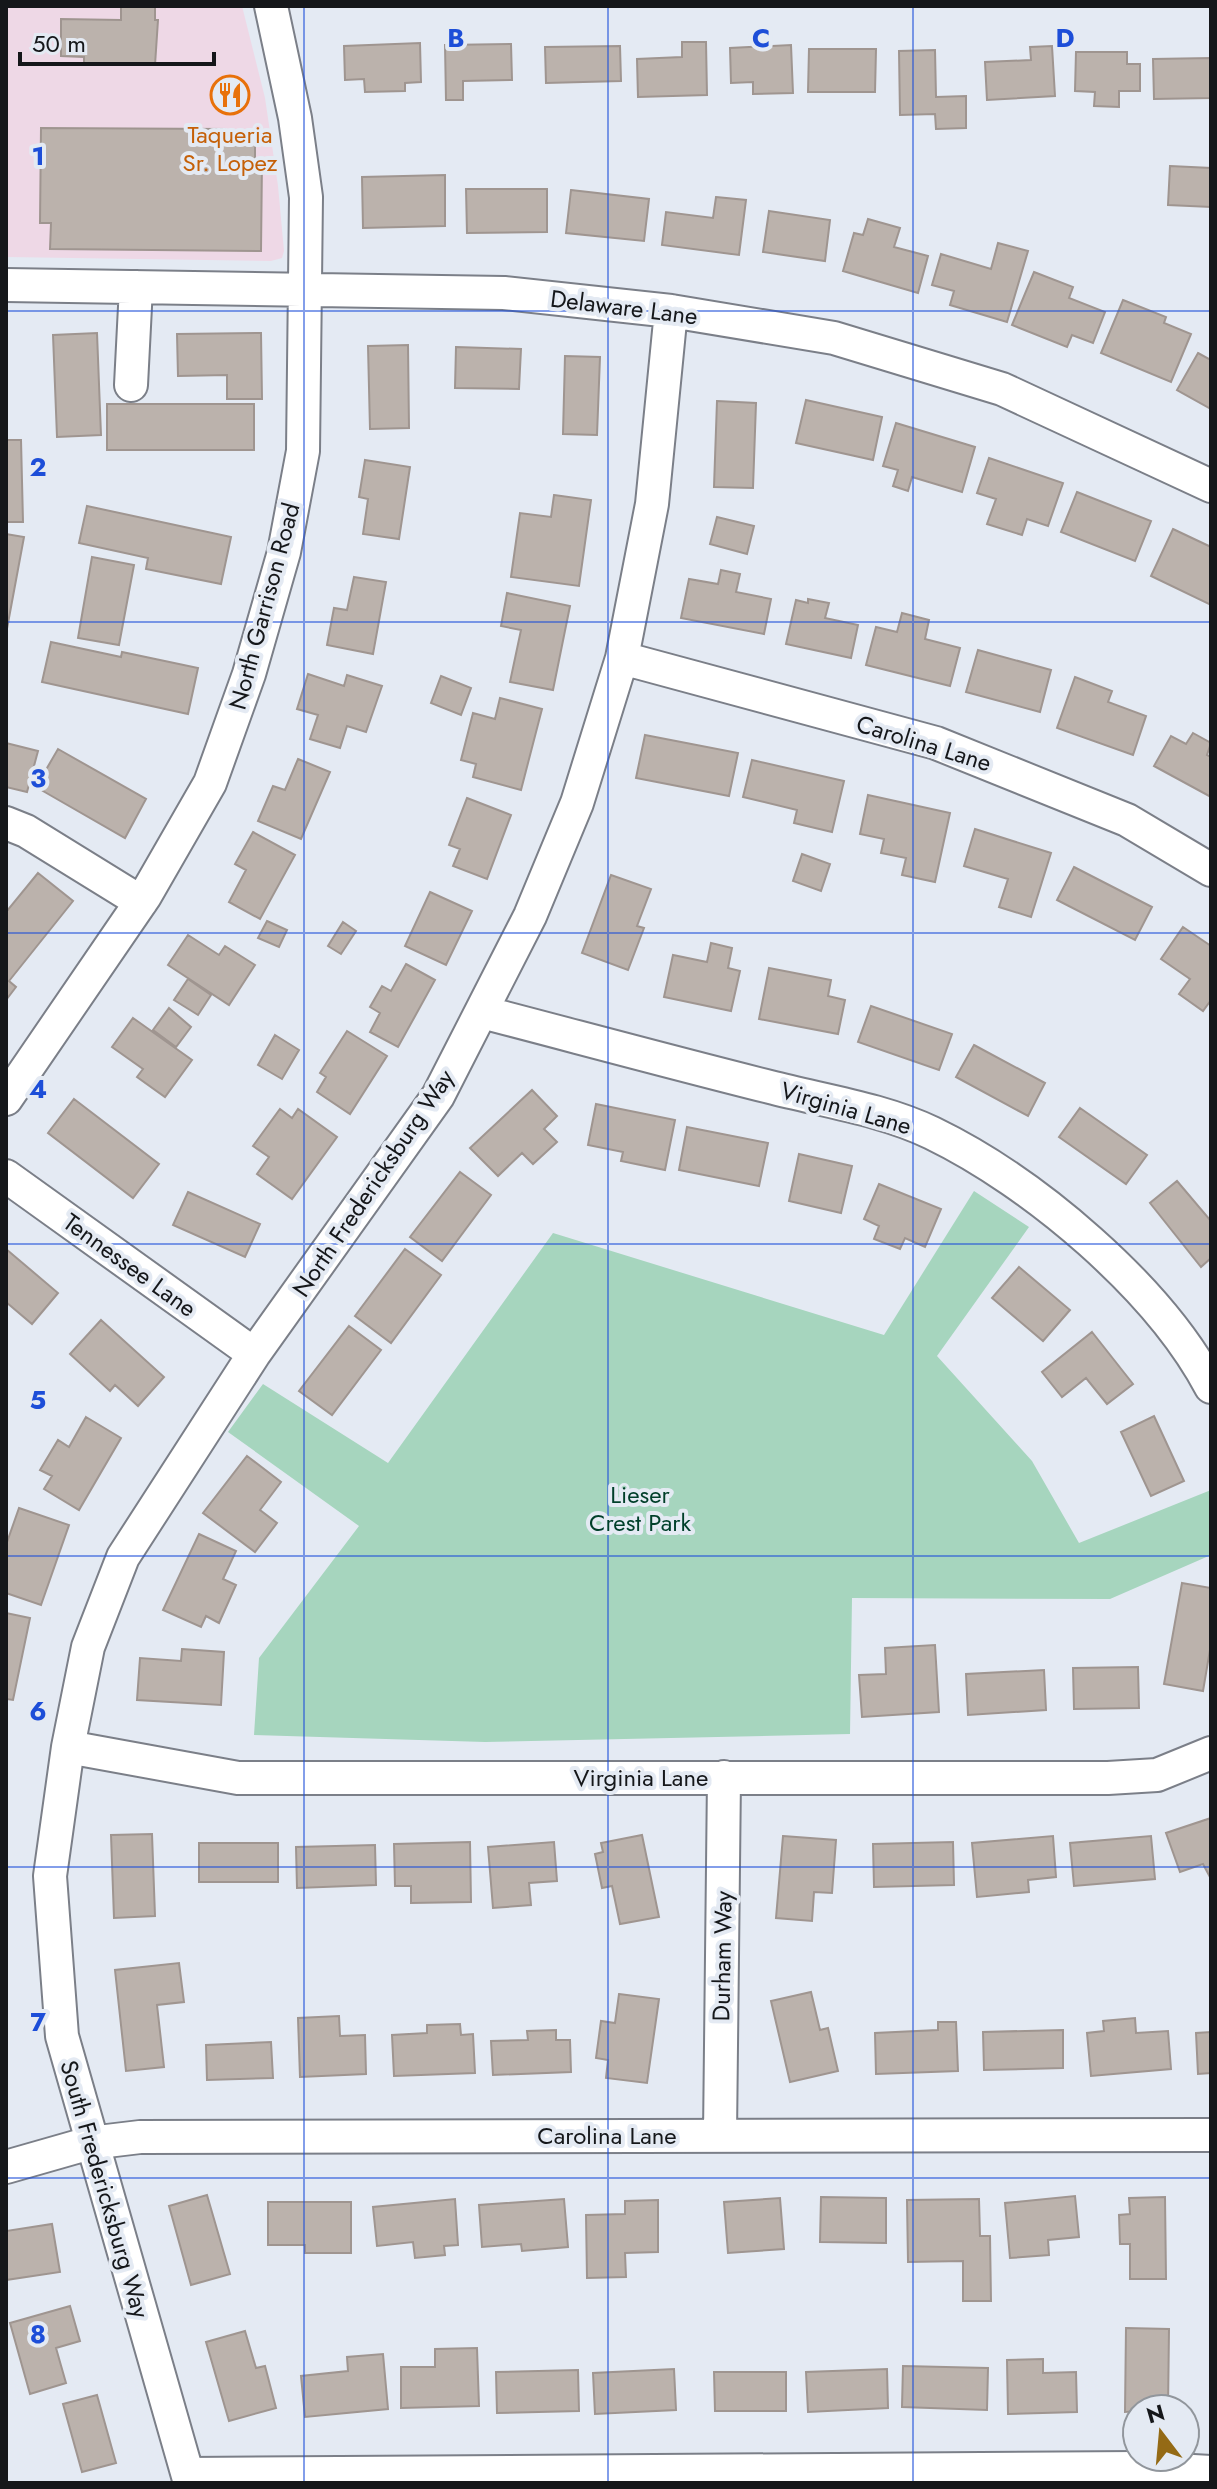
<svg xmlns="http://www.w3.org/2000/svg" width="1217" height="2489" font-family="Jost,sans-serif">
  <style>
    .commercial { fill: #eed8e6 }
    .green { fill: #a6d5be }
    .building { fill: #bbb2ac; stroke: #9f9590; stroke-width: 2 }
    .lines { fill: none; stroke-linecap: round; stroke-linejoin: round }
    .minor-casing { stroke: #7b7f88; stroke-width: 36 }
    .minor { stroke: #fff; stroke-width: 32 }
    .grid { fill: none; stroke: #1d4ed8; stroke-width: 2; stroke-opacity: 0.55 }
    .labels { text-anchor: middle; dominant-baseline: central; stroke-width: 8; stroke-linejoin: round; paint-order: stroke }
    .food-label { font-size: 24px; fill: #c56008; stroke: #e4eaf3 }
    .street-label { font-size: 24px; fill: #15171a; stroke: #e4eaf3 }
    .park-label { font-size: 24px; fill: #003f2a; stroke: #e4eaf3 }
    .grid-label { font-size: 26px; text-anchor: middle; font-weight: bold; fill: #1d4ed8; stroke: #e4eaf3; stroke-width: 8; stroke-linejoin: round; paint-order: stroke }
  </style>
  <rect width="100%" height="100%" fill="#e4eaf3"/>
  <path class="commercial" d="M6,6H242L265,98L278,186L284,251L282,258L271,261L6,257Z"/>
  <path class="green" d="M974,1191L1029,1227L937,1356L1032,1461L1079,1543L1211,1490V1555L1110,1599L852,1598L850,1734L485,1742L254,1735L259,1658L359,1526L228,1432L263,1384L388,1463L553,1233L884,1335Z"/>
  <path class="building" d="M121,6H155V20H158L155,65H84V57L61,56V19L121,20Z
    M682,42H706L707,95L638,97L637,59L682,57Z
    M420,43L421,82L405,83V91L365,92L364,79L345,80L344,46Z
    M511,44L512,80L463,81V100H446L445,45Z
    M791,45L793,93L753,94V82L731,83L730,48Z
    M620,46L621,81L546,83L545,47Z
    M1052,46L1055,96L987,100L985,62L1031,60L1030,47Z
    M809,49H876L875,92H808Z
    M935,50L936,97L966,96V128L936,129L935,114L900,115L899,51Z
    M1076,52H1127V64H1140V91H1119V107L1094,106L1095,92L1075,91Z
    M1211,58V98L1154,99L1153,59Z
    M41,128L225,129V137L255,138V161H262L261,251L50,249L51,223H40Z
    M1170,166L1211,168V207L1168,205Z
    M445,175V226L363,228L362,177Z
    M466,189H547V232L467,233Z
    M571,190L649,199L644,241L566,233Z
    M716,197L746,200L739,255L662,245L666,212L713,218Z
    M769,211L830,220L825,261L763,252Z
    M868,219L900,228L894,247L928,256L918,293L843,271L854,233L863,235Z
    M998,243L1028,251L1007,322L950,305L954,291L932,285L941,254L991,269Z
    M1034,272L1073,287L1069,298L1105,312L1093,343L1072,335L1067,347L1012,325Z
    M1123,300L1166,317L1164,323L1191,334L1171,382L1101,353Z
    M97,333L101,435L57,437L53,335Z
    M261,333L262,399H227V375L178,376L177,334Z
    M408,345L409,428L370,429L368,346Z
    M456,347L521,349L519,389L455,388Z
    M1198,353L1211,360V409L1177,390Z
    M565,356L600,357L597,435L563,434Z
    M806,400L882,417L873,460L796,443Z
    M717,401L756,403L753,488L714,487Z
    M107,404H254V450H107Z
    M896,423L975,447L962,492L912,477L908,491L893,486L898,470L883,466Z
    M6,440H21L23,522H6Z
    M989,458L1063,483L1048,526L1027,519L1022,535L987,524L996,499L977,493Z
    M365,460L410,467L399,539L363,534L368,499L359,497Z
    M1077,492L1151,521L1135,561L1061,532Z
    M554,495L591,500L579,586L511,577L520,513L551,517Z
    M87,506L231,537L221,584L146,569L148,558L79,543Z
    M717,517L754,526L747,554L710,544Z
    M1173,529L1211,547V605L1151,576Z
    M6,534L24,537L6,634Z
    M92,557L134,565L119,645L78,638Z
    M721,570L740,574L736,592L771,599L764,634L681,618L689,579L718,584Z
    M354,577L386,582L373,654L327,645L334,608L347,610Z
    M507,593L570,606L553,690L510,682L521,630L501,626Z
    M808,599L829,603L825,618L858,625L851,658L786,644L796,600L808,603Z
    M902,613L929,620L925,639L960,648L950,686L866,665L876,627L897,632Z
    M51,642L121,657L122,652L198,668L188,714L42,682Z
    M978,650L1051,670L1040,712L966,692Z
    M308,674L344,686L347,675L382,686L366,732L347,726L340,748L310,739L318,715L297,709Z
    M441,676L471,688L461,715L431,703Z
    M1075,677L1112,691L1108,702L1146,716L1133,755L1057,728Z
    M500,698L542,709L521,790L473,777L476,764L461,760L473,713L495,719Z
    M1193,733L1211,743L1207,755L1211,757V797L1154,766L1171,736L1186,744Z
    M645,735L738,753L729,796L636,778Z
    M6,743L38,751L27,792L6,787Z
    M58,749L146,799L125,838L36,787Z
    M298,759L330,772L301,839L258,821L273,786L285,790Z
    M752,760L844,781L832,832L794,823L797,810L743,797Z
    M868,795L950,813L935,882L902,875L906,858L881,853L884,839L860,834Z
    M467,798L511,815L487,879L453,866L460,849L449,845Z
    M975,829L1051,853L1031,917L999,907L1008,879L964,866Z
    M253,832L295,855L260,919L229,902L246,870L235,864Z
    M802,854L830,864L821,891L793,881Z
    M1074,867L1152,907L1135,940L1057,900Z
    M38,873L73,901L9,981L16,987L6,1000V912Z
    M611,875L651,889L637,926L644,928L628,970L582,953Z
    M430,892L472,911L446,965L405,946Z
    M267,921L287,930L279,947L258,938Z
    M343,922L356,931L341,954L328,946Z
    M1183,927L1211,946V1000L1203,1011L1179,994L1190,979L1161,959Z
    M188,935L219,955L225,946L255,965L229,1005L168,965Z
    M711,943L732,948L728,968L740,971L731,1011L664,997L673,955L707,962Z
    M406,964L435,980L398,1047L370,1032L380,1013L370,1007L382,986L391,991Z
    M769,968L831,980L828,996L845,1000L838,1034L759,1019Z
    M188,979L211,995L198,1015L174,1000Z
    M871,1006L952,1034L939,1070L858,1042Z
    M169,1008L191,1027L176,1047L153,1030Z
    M133,1018L192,1060L165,1097L137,1077L143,1069L112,1047Z
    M347,1031L387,1056L350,1114L317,1092L326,1077L320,1073Z
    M275,1035L299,1050L282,1079L258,1065Z
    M974,1045L1045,1083L1028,1116L956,1077Z
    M532,1090L557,1116L544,1129L557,1142L533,1164L522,1153L498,1176L470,1148Z
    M74,1099L159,1164L133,1198L48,1133Z
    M596,1104L675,1120L665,1170L621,1161L623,1152L588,1145Z
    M1080,1108L1147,1155L1126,1184L1059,1137Z
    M280,1109L292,1118L298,1109L337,1137L292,1199L257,1174L269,1157L253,1146Z
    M687,1127L768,1143L759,1186L679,1170Z
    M799,1154L852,1166L841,1213L789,1201Z
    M460,1172L491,1195L442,1261L410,1237Z
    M1177,1181L1211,1221V1258L1201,1267L1150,1203Z
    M879,1184L941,1209L925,1247L905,1238L900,1249L874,1239L879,1226L864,1219Z
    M188,1192L260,1224L245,1257L173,1225Z
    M6,1249L58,1293L32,1324L6,1302Z
    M405,1249L441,1275L391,1343L355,1316Z
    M1019,1267L1070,1310L1043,1341L992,1298Z
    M101,1320L164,1377L138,1406L115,1385L110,1391L70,1354Z
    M349,1326L381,1350L332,1415L299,1391Z
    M1092,1332L1133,1384L1107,1404L1086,1378L1062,1397L1042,1372Z
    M1154,1416L1184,1481L1151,1496L1121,1432Z
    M86,1417L121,1438L79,1510L44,1489L52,1476L40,1470L58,1440L69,1447Z
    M247,1456L281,1482L260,1510L277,1523L255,1552L203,1513Z
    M19,1508L69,1525L41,1605L6,1593V1545Z
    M199,1534L236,1551L223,1579L236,1585L219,1623L206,1616L201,1627L163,1610Z
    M1182,1583L1211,1588V1644L1203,1691L1164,1684Z
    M6,1613L30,1618L13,1700L6,1699Z
    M935,1645L939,1712L862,1717L859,1675L886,1674L885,1648Z
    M182,1649L224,1652L221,1705L137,1700L140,1658L181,1661Z
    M1138,1667L1139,1708L1074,1709L1073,1668Z
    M1044,1670L1046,1710L968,1715L966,1674Z
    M1211,1818V1879L1203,1864L1180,1872L1166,1833Z
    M152,1834L155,1916L114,1918L111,1835Z
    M642,1835L659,1917L620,1924L612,1886L602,1888L595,1854L603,1852L601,1843Z
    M783,1836L836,1840L832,1893L814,1892L812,1921L776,1918Z
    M1053,1836L1056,1877L1028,1880L1029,1892L977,1897L972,1843Z
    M1151,1836L1155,1879L1074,1886L1070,1843Z
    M470,1842L471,1902L411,1903V1886H395L394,1844Z
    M554,1842L557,1881L529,1883L531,1905L493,1908L488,1847Z
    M953,1842L954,1885L874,1887L873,1844Z
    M199,1843H278V1882H199Z
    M375,1845L376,1885L297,1888L296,1847Z
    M179,1963L184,2002L157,2005L164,2067L126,2071L115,1970Z
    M811,1992L820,2030L828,2028L838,2071L790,2082L771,2001Z
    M619,1994L659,1999L647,2083L606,2078L608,2060L596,2058L601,2021L615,2023Z
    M339,2016L340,2036L365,2035L366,2074L300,2077L298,2018Z
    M1135,2018L1136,2033L1168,2031L1171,2069L1091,2076L1087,2033L1104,2031L1103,2021Z
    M938,2022H956L958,2071L876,2074L875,2033L938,2030Z
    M460,2024L461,2035L473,2034L475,2073L394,2076L392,2035L427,2033V2025Z
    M556,2030V2040H570L571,2072L493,2075L491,2041L528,2040L527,2031Z
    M1063,2030V2068L984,2070L983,2032Z
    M1211,2032V2073L1198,2074L1196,2033Z
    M271,2042L273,2078L207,2080L206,2045Z
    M207,2195L230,2274L191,2285L169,2206Z
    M1075,2196L1079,2237L1048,2240L1049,2255L1010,2258L1005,2203Z
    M821,2197L886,2198V2243L820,2242Z
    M1165,2197L1166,2279H1130V2244H1120L1119,2215L1130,2214L1129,2198Z
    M780,2198L784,2249L728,2253L724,2202Z
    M455,2199L458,2245L444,2246L445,2255L415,2258L413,2242L377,2246L373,2207Z
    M564,2199L568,2247L522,2251L521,2244L482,2247L479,2205Z
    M979,2199L980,2236H990L991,2301H963V2261L908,2262L907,2200Z
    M658,2200V2252L625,2253L626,2277L587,2278L586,2215L625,2214V2201Z
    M268,2202H351V2253H305V2245H268Z
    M52,2224L60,2272L6,2280V2231Z
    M70,2306L80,2341L56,2348L66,2383L30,2394L10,2323Z
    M1126,2328L1169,2329L1168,2409L1125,2412Z
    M245,2331L256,2368L265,2366L276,2408L229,2421L206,2342Z
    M477,2348L479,2406L401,2408V2367H435V2349Z
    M383,2354L388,2409L305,2417L301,2376L348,2371L347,2357Z
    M1043,2359V2373L1076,2372L1077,2412L1008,2414L1007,2360Z
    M903,2366L988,2368L987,2410L902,2407Z
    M674,2369L676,2410L595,2414L593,2373Z
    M887,2369L888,2408L808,2412L806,2372Z
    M578,2370L579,2411L497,2413L496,2372Z
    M714,2372H786V2411H715Z
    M97,2395L116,2463L82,2472L63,2404Z"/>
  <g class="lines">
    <defs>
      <path id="minor" d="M6,285L504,293L671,311L834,338L1002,389L1211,486
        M131,385L136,287
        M622,658L936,743L1127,820L1211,870
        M6,823L26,831L141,902
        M482,1012C578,1037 674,1063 770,1087C824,1101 882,1109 932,1133C1033,1182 1158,1287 1211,1387
        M6,1099L145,896L210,783L249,674L284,552L303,451L306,197L295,118L271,6
        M6,1176L254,1354
        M68,1747L238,1778H1108L1157,1775L1211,1753
        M720,2135L724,1777
        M6,2167L90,2143L140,2137L1211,2135
        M188,2474L1139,2468L1211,2472
        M190,2483L62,2036L50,1876L68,1747L88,1647L123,1557L254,1354L438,1096L530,916L577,803L622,658L652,504L671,311"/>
    </defs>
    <use href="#minor" class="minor-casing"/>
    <use href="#minor" class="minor"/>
  </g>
  <path class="grid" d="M304,6V2483M608,6V2483M913,6V2483M6,311H1211M6,622H1211M6,933H1211M6,1244H1211M6,1556H1211M6,1867H1211M6,2178H1211"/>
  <defs>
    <symbol id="restaurant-ring" viewBox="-11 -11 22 22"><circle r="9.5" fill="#e4eaf3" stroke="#e8710a" stroke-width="1.5"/><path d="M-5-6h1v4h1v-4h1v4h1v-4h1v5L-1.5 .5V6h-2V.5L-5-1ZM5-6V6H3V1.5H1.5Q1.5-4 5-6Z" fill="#e8710a"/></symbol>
  </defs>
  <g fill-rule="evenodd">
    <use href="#restaurant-ring" x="208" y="73" width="44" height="44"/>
  </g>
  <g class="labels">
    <g class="food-label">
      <text x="230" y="134">Taqueria<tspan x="230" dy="28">Sr. Lopez</tspan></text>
    </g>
    <g class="street-label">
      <text transform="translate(624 307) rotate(7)">Delaware Lane</text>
      <text transform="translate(264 606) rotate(-75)">North Garrison Road</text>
      <text transform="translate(924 743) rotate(17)">Carolina Lane</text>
      <text transform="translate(846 1108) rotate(16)">Virginia Lane</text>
      <text transform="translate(373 1183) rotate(-56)">North Fredericksburg Way</text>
      <text transform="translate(130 1265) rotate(36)">Tennessee Lane</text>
      <text x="641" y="1777">Virginia Lane</text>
      <text transform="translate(722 1956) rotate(-89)">Durham Way</text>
      <text x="607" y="2135">Carolina Lane</text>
      <text transform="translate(105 2189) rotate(74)">South Fredericksburg Way</text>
    </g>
    <g class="park-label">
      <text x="640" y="1494">Lieser<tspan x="640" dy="28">Crest Park</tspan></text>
    </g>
  </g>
  <g class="grid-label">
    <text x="456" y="47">B</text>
    <text x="761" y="47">C</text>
    <text x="1065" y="47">D</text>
    <text x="38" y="165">1</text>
    <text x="38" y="476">2</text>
    <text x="38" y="787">3</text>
    <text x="38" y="1098">4</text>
    <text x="38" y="1409">5</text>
    <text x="38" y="1720">6</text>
    <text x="38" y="2031">7</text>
    <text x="38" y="2343">8</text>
  </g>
  <rect width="1217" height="2489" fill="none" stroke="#15171a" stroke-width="16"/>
  <g transform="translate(1161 2433) rotate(344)"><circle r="38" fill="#e4eaf3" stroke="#91969c" stroke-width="2"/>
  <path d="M0-6L14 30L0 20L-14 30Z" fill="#946a15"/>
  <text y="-12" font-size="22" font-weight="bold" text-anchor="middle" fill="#15171a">N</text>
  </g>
  <path d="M20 52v12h194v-12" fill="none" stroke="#15171a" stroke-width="4"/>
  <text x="32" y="52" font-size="24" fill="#15171a" stroke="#e4eaf3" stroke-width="6" paint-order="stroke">50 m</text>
</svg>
